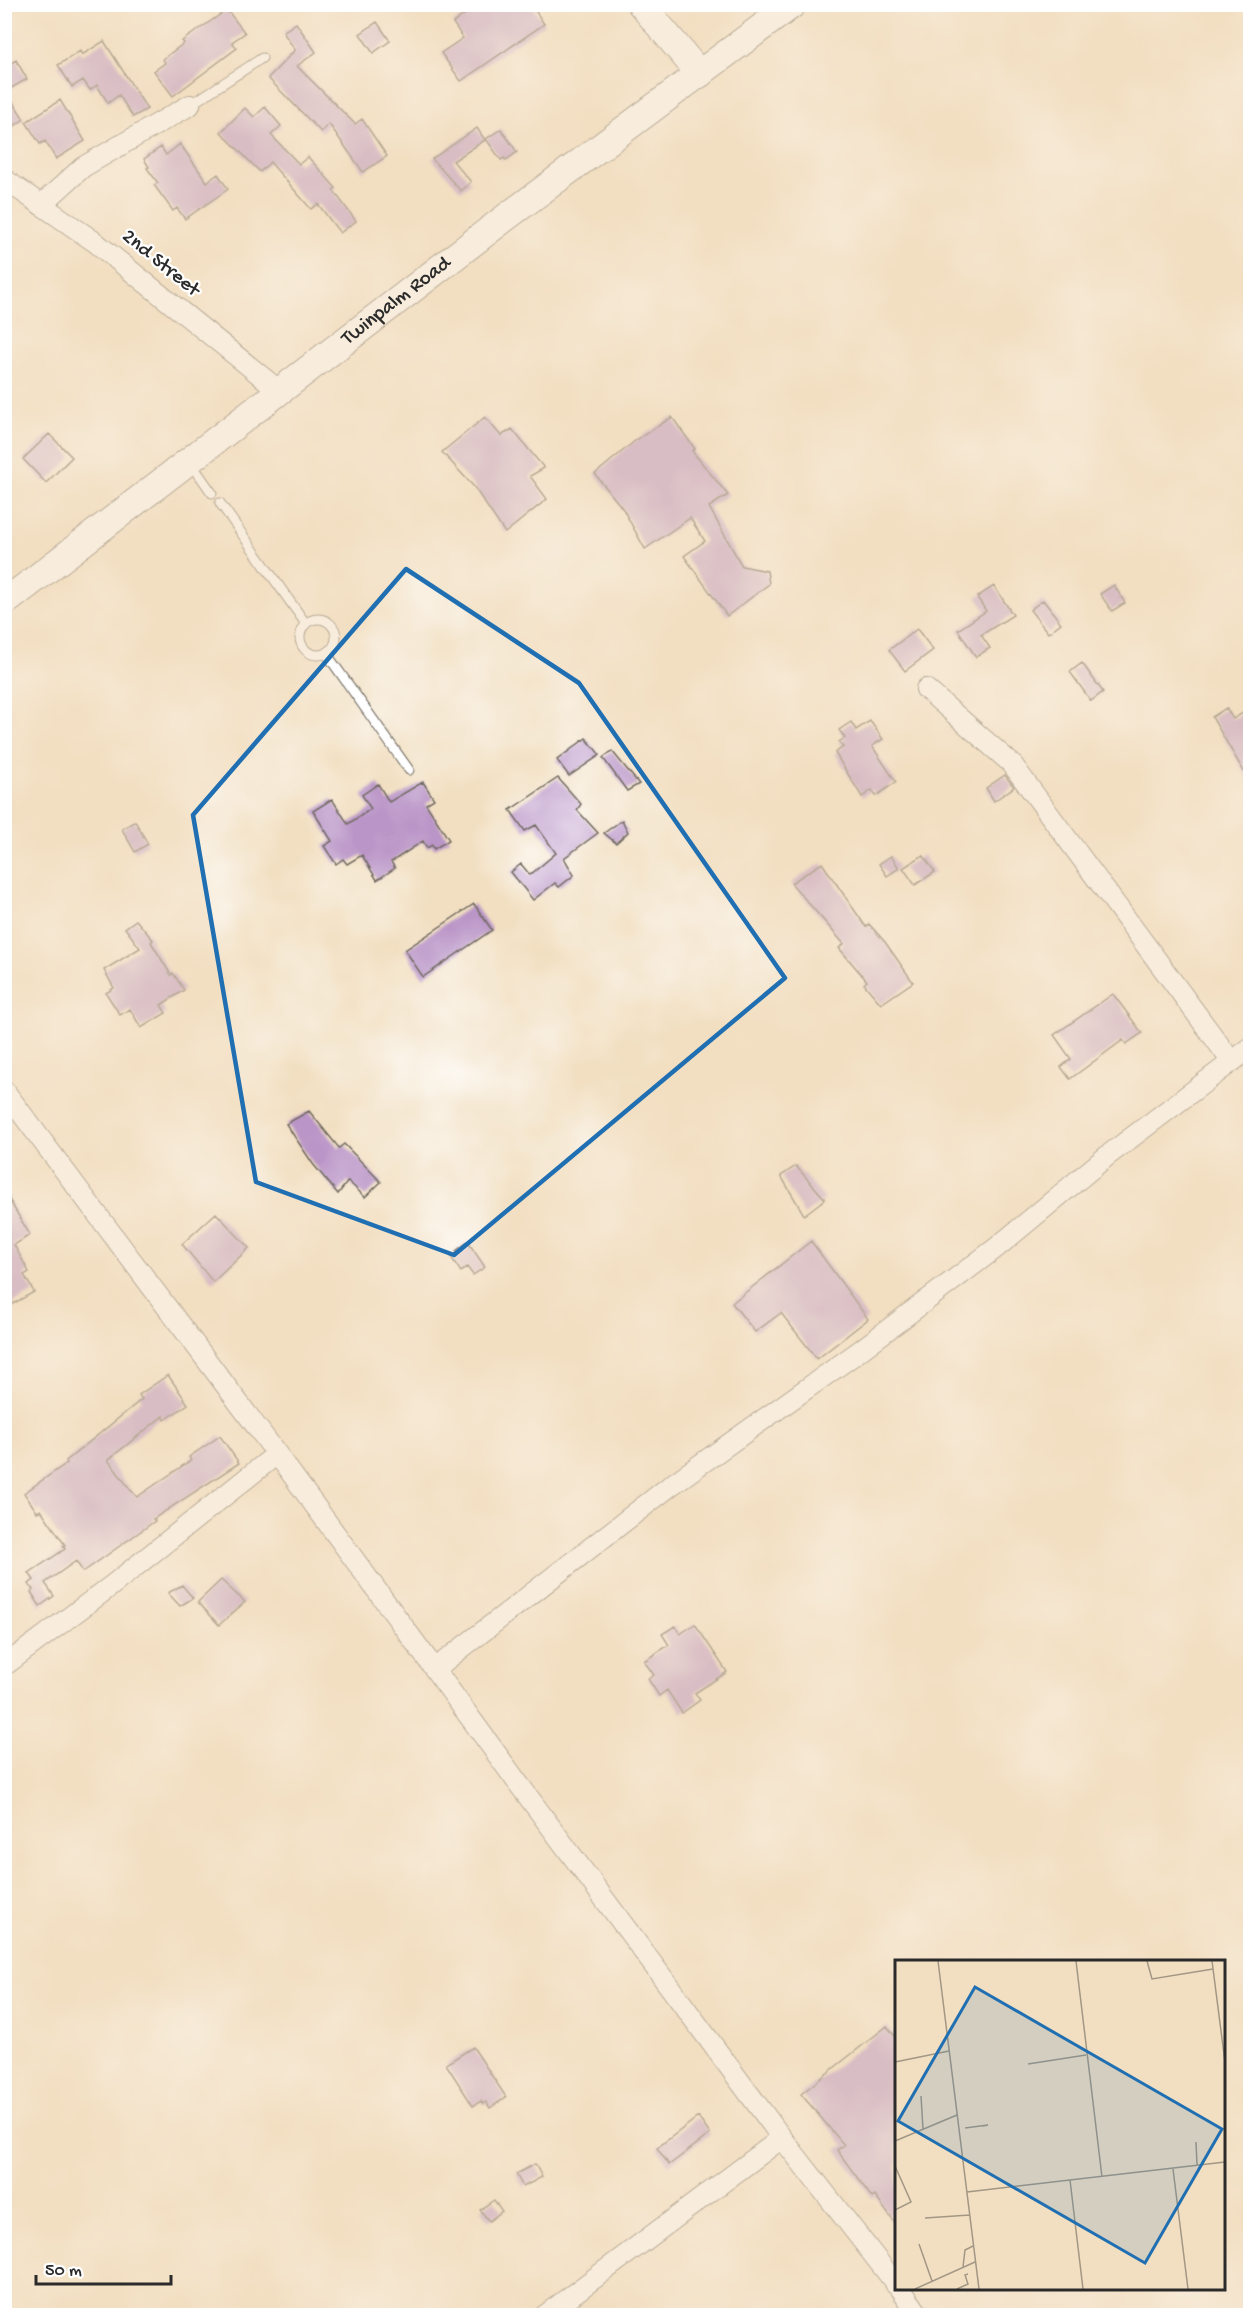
<svg xmlns="http://www.w3.org/2000/svg" width="1255" height="2320" font-family="'Gochi Hand',sans-serif">
  <style>
    .building { fill: #ba95c7 }
    .lines { fill: none; stroke-linecap: round; stroke-linejoin: round }
    .service-casing { stroke: #716a60; stroke-width: 11 }
    .minor-casing { stroke: #716a60; stroke-width: 22 }
    .secondary-casing { stroke: #716a60; stroke-width: 29 }
    .service { stroke: #fff; stroke-width: 9 }
    .minor { stroke: #fff; stroke-width: 20 }
    .secondary { stroke: #fff; stroke-width: 27 }
    .marked { fill: none; stroke: #1f6fb2; stroke-width: 4.5; stroke-linejoin: round }
    .labels { text-anchor: middle; dominant-baseline: central; stroke-width: 4.5; stroke-linejoin: round; paint-order: stroke }
    .street-label { font-size: 21px; fill: #2b2b2b; stroke: #fff }
    .inset-road { fill: none; stroke: #a29785; stroke-width: 1.5 }
    .view { fill: #1f6fb2; fill-opacity: 0.15; stroke: #1f6fb2; stroke-width: 3 }
    .inset-edge { fill: none; stroke: #2b2b2b; stroke-width: 3 }
  </style>
  <rect width="100%" height="100%" fill="#fff"/>
  <filter id="ink" filterUnits="userSpaceOnUse"><feTurbulence type="fractalNoise" baseFrequency=".0167" numOctaves="2"/><feDisplacementMap in="SourceGraphic" scale="12" xChannelSelector="R" yChannelSelector="G"/><feConvolveMatrix kernelMatrix="1 2 1 2 8 2 1 2 1" color-interpolation-filters="sRGB"/></filter>
  <filter id="wash" filterUnits="userSpaceOnUse"><feTurbulence type="fractalNoise" baseFrequency=".008" numOctaves="4" result="noise"/><feDisplacementMap in="SourceGraphic" scale="24" xChannelSelector="R" yChannelSelector="G"/><feGaussianBlur stdDeviation="1.35" result="paint"/><feColorMatrix in="noise" values="0 0 0 0 0 0 0 0 0 0 0 0 0 0 0 0 0 1.4 0 .05"/><feComposite in="paint" operator="in"/></filter>
  <g filter="url(#wash)">
    <rect width="100%" height="100%" fill="#f2dfc1"/>
    <g id="blocks">
      <path class="building" d="M479,4H531L544,24L461,81L441,53L463,38L453,23Z
        M227,10L245,33L232,42L237,48L173,96L154,71L165,63L163,59L184,43L182,41Z
        M377,22L390,41L373,53L360,34Z
        M296,23L316,52L297,66L355,124L362,119L387,156L363,172L329,124L321,132L268,78L295,50L283,32Z
        M104,41L147,109L133,117L119,95L108,103L97,85L90,90L83,80L72,87L58,65L80,51L82,55Z
        M16,60L27,79L6,91L24,119L10,129L4,121V67Z
        M60,100L85,141L56,159L45,141L40,144L26,122Z
        M265,107L281,126L271,135L299,164L308,157L336,188L333,190L356,221L340,233L318,204L311,209L270,162L260,172L221,132L245,108L254,117Z
        M477,128L485,140L453,161L471,182L461,191L432,159Z
        M501,129L517,152L506,160L504,158L501,160L486,139Z
        M180,144L207,182L218,174L228,189L185,219L177,208L173,211L154,185L158,183L147,168L149,167L144,159L161,147L166,155Z
        M485,417L501,436L512,429L544,468L530,476L547,499L505,533L474,487L442,452Z
        M672,417L695,449L692,451L728,495L709,507L742,566L767,571L769,584L727,616L684,556L705,541L690,518L645,549L623,509L595,474L636,440Z
        M49,434L72,457L46,483L23,459Z
        M1114,585L1125,603L1112,611L1100,594Z
        M994,586L1013,615L981,635L990,648L976,657L958,630L986,611L977,597Z
        M1043,600L1061,623L1048,633L1030,610Z
        M917,629L933,650L905,671L889,650Z
        M1082,663L1103,692L1091,701L1070,672Z
        M1226,708L1233,719L1251,708V784L1212,717Z
        M870,721L883,739L872,746L896,782L876,796L872,790L862,797L835,753L843,747L839,742L845,738L839,730L851,722L856,730Z
        M586,738L600,755L569,776L557,760Z
        M612,751L639,784L627,791L603,758Z
        M1005,775L1014,787L994,801L986,788Z
        M558,778L581,804L577,810L598,833L564,858L574,875L559,887L555,883L533,900L511,872L521,864L530,875L556,853L536,825L525,831L510,810Z
        M423,782L434,799L426,804L449,840L434,849L432,845L427,848L423,841L391,862L395,868L377,880L362,855L347,864L343,859L336,864L324,846L332,841L313,811L332,799L348,824L371,809L362,795L378,784L389,802Z
        M622,820L628,832L616,843L604,833Z
        M135,821L148,844L135,852L122,829Z
        M923,855L935,872L915,885L903,868Z
        M891,856L899,868L887,876L879,864Z
        M822,863L866,927L869,924L885,942L913,982L881,1004L864,984L867,981L839,948L844,944L791,883Z
        M474,904L492,930L423,977L405,950Z
        M136,920L153,940L151,942L171,975L173,973L184,990L161,1005L166,1013L141,1028L130,1009L120,1015L106,993L114,988L104,970L140,948L125,928Z
        M1113,994L1142,1033L1126,1044L1123,1040L1070,1079L1061,1067L1071,1059L1054,1035Z
        M309,1111L339,1148L344,1144L381,1182L365,1197L348,1181L338,1194L313,1164L286,1124Z
        M796,1166L825,1199L804,1215L781,1176Z
        M4,1191L30,1235L14,1245L29,1272L24,1275L34,1292L4,1309Z
        M216,1213L249,1248L213,1282L182,1244Z
        M811,1241L868,1319L817,1359L781,1313L755,1332L732,1303Z
        M468,1242L485,1267L473,1275L467,1267L461,1272L451,1257L458,1253L456,1251Z
        M168,1375L188,1404L165,1420L163,1416L108,1460L130,1489L137,1497L191,1460L189,1457L220,1436L239,1463L153,1519L155,1521L83,1572L76,1561L45,1583L54,1596L40,1606L31,1592L33,1590L29,1584L34,1580L29,1573L65,1549L63,1546L65,1545L41,1510L37,1512L24,1493L67,1463L66,1461L142,1399L139,1395Z
        M221,1580L245,1602L219,1625L198,1602Z
        M182,1585L193,1598L180,1606L168,1593Z
        M695,1624L727,1672L695,1693L700,1700L682,1713L667,1690L659,1696L648,1679L654,1675L644,1661L669,1645L662,1634L675,1626L680,1634Z
        M887,2026L897,2039V2226L875,2196L872,2198L837,2150L844,2145L801,2094Z
        M473,2047L506,2097L490,2108L486,2102L483,2104L481,2101L473,2106L446,2064Z
        M698,2117L710,2134L669,2165L657,2148Z
        M535,2164L542,2177L523,2187L516,2174Z
        M494,2200L502,2211L489,2221L480,2210Z"/>
    </g>
  </g>
  <g filter="url(#ink)">
    <use href="#blocks" fill-opacity="0" stroke="#716a60" stroke-width="1.5"/>
    <g class="lines">
      <defs>
        <path id="service" d="M190,105L262,58
          M191,463L212,493
          M220,503L306,624
          M300 637a18 18 0 1 1 36 0a18 18 0 1 1-36 0Z
          M326,653L409,770"/>
        <path id="minor" d="M4,179L95,242L281,392
          M41,205L83,167L190,105
          M926,689L1012,764L1232,1062
          M4,1090L277,1454L515,1779L782,2138L896,2284
          M4,1666L111,1586L277,1454
          M436,1668L670,1486L858,1352L996,1248L1107,1156L1250,1048
          M900,2288L920,2316
          M544,2316L782,2138"/>
        <g id="secondary">
          <path d="M641,4L700,74"/>
          <path id="s1" d="M4,603L505,218L793,4"/>
        </g>
      </defs>
      <use href="#service" class="service-casing"/>
      <use href="#minor" class="minor-casing"/>
      <use href="#secondary" class="secondary-casing"/>
      <use href="#service" class="service"/>
      <use href="#minor" class="minor"/>
      <use href="#secondary" class="secondary"/>
    </g>
  </g>
  <path d="M0 0H1255V2320H0ZM406,569L579,683L785,978L454,1255L256,1182L193,815Z" fill="#f2dfc1" fill-opacity=".55" fill-rule="evenodd"/>
  <path class="marked" d="M406,569L579,683L785,978L454,1255L256,1182L193,815Z"/>
  <g class="labels">
    <g class="street-label">
      <text transform="translate(160 264) rotate(39)">2nd Street</text>
      <text stroke="none"><textPath href="#s1" startOffset="495">Twinpalm Road</textPath></text>
    </g>
  </g>
  <g transform="translate(895 1960)">
    <rect width="330" height="330" fill="#f2dfc1"/>
    <path class="inset-road" d="M43,1L84,329M181,1L207,217M252,1L257,19L318,9M317,1L330,102M0,102L54,91M133,104L191,95M26,136L28,169M70,168L93,165L88,166M0,181L62,155M301,182L302,205M0,206L16,242L0,250M278,209L293,329M175,220L188,329M72,232L330,202M30,258L75,255M24,284L37,321M68,307L70,290L78,286M20,329L80,302M62,329L73,324L70,315L73,314"/>
    <path class="view" d="M80,27L327,169L250,303L3,161Z"/>
    <rect width="330" height="330" class="inset-edge"/>
  </g>
  <rect width="1255" height="2320" fill="none" stroke="#fff" stroke-width="24"/>
  <path d="M36 2275v9h135v-9" fill="none" stroke="#2b2b2b" stroke-width="3"/>
  <text x="45" y="2275" font-size="18" fill="#2b2b2b" stroke="#ffffff" stroke-width="4.5" paint-order="stroke">50 m</text>
</svg>
